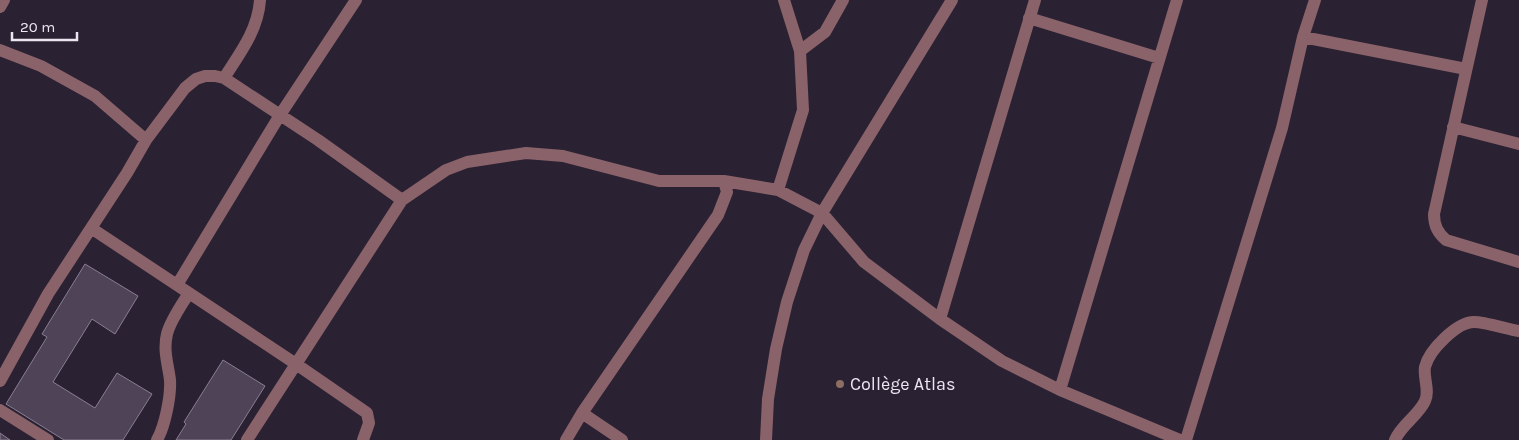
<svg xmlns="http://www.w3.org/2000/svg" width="1519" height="440" font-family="Karla,sans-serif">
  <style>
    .building { fill: #4f4457; stroke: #897e93 }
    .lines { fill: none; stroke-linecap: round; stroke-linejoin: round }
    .minor { stroke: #8a626a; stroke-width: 12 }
    .education-dot { fill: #8d6e63; stroke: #2a2132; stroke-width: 2 }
    .labels { text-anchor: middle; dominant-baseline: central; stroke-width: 4; stroke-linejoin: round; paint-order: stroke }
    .poi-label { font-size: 18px; fill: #ece6f1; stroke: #2a2132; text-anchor: start }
  </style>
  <rect width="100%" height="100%" fill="#2a2132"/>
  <path class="building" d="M85,264L138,296L115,334L92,319L53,382L95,408L117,373L152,394L123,440H64L6,404L47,337L42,334Z
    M223,360L265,386L231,440H176L186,424L184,422Z
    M0,433L10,440H0Z"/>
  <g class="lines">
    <path class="minor" d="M952,0L822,213L864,262L940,319L1002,361L1060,390L1180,440
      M1482,0L1434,214C1434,226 1438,233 1446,240L1519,262
      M0,7L4,0
      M1029,18L1159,58
      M1303,37L1466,69
      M0,50L41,66L95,96L146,140
      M800,51L825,32L843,0
      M224,78C240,53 258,30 260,0
      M1453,127L1519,144
      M778,190L803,110L800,51L784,0
      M91,228L296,364L367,413L369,423L363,440
      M177,285L280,115L356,0
      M940,319L1035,0
      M0,381L48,294L127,173L146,140L185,88L196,79L205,76H215L224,78L318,140L402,200
      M1060,390L1177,0
      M0,410L48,440
      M582,413L622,440
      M157,440C165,426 171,396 170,380C168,364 163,350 167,334C170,321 182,304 189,293
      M247,440L402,200L446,170L467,162L526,153L563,156L659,181H724L778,190L822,213L804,250L787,302L776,349L768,399L766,440
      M566,440L582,413L718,215L727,192L724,181
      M1186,440L1282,128L1303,37L1315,0
      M1395,440C1401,425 1418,416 1425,401C1430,391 1423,377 1425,367C1429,350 1457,322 1474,322C1485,322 1507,329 1519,331"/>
  </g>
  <circle class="education-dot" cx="840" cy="384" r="5"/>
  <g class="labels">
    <g class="poi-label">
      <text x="850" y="384">Collège Atlas</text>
    </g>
  </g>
  <path d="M12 32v8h65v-8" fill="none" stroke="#ece6f1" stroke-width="2.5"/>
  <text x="20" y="32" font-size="15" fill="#ece6f1" stroke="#2a2132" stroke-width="4" paint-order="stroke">20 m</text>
</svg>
